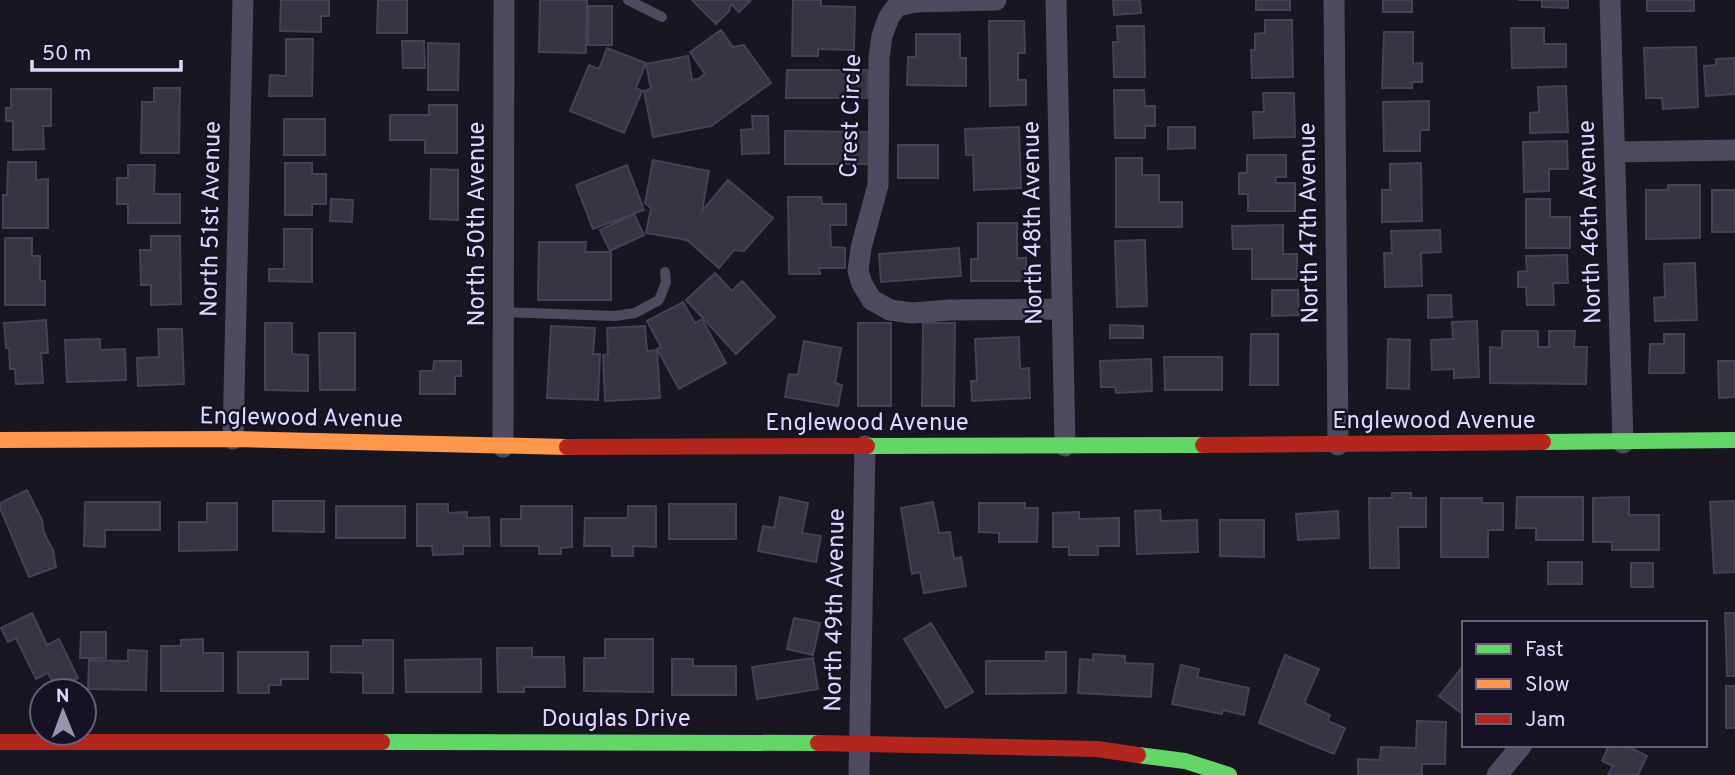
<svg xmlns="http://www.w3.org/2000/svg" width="1735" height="775" font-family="Overpass,sans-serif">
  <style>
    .building { fill: #383442; stroke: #464154; stroke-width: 2 }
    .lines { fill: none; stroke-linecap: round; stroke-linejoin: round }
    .lane { stroke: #4e4b61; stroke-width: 10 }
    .street { stroke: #4e4b61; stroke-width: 21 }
    .fast { stroke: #63d668; stroke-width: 16 }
    .slow { stroke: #ff974d; stroke-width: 16 }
    .jam { stroke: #b3261e; stroke-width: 16 }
    .labels { text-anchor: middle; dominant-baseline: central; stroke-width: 5; stroke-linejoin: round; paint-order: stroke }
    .street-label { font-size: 24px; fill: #dfd7fd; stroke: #161125 }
  </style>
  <rect width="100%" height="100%" fill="#181620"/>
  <path class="building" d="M281,0H329V16H321V32L280,31Z
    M378,0H407V33H377Z
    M540,0H587L586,53L539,52Z
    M692,0H751L739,12L731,4L729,11L716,24Z
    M793,0H821V6L855,7L854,50L818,49V56H792Z
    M1113,0H1140L1141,13L1114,15Z
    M1256,0H1290V10H1256Z
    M1383,0H1412V12H1383Z
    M1518,0H1568V8L1542,7V0Z
    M1647,0H1694V11H1647Z
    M588,6H612V45H588Z
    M1265,20H1292L1293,77L1252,78L1251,50H1255V34L1265,33Z
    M989,21H1024L1025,53H1018V80H1026V105L990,106Z
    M1117,26H1144L1145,77H1114L1113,42H1118Z
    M1511,28H1544V44H1566V67L1512,68Z
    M721,30L733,47L744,45L771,83L711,126L653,137L644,91L651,89L646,64L688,56L692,80L698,79L705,74L690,52Z
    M1384,32H1413V64L1422,63V82H1412V88H1382Z
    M916,34H960V58H966V86L907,85L908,57H916Z
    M286,39H313L312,96H269L270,75L286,76Z
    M402,41H424L425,68H403Z
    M428,43L459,44L458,90H428Z
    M1696,47L1698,107L1663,109L1662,98H1646L1644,48Z
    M607,48L646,63L636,88L642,91L624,133L570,111L589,65L599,69Z
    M1735,58V94L1706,96L1704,66L1716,65V59Z
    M787,70H868L867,98H786Z
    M1566,86L1568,132L1530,133V113L1539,112L1538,87Z
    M154,88H180L179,153H141L142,102H154Z
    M11,89H51V126H43L44,149L13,150V121H6V108H11Z
    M1114,90H1144L1145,106H1155V126H1145V138H1115Z
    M1263,93H1294L1295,137L1254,138L1253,112H1264Z
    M1429,101V130H1420V151H1384L1383,102Z
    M429,105H457V153H425V140H390V115H429Z
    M752,116H768L769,153L742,154L741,130L753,129Z
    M284,119H325V155H284Z
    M1019,127L1021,188L974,190L973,155H966L965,129Z
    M1168,127H1195V148L1168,149Z
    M785,131L870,132V164H785Z
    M1567,141L1568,169H1549V191L1524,192L1523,142Z
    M898,145H938V178H898Z
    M1247,155H1286V177H1276L1275,183H1295V211H1248V194H1239V173H1247Z
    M1116,158H1142V175H1159V202H1182V227H1116Z
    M653,160L709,171L702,211L728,180L773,218L744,251L734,250L719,268L687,240L646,233L651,208L645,203Z
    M8,162H36V180L48,179V228H3V195H7Z
    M285,163H312V174H326V204H312V215H285Z
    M1421,163L1422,221L1382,222V190H1390V164Z
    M128,165H155L154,194H180V223H128V204H117V178H128Z
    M627,165L644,210L593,229L576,185Z
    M431,169L458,170V220L430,219Z
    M1668,185H1700V238L1646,239V190H1668Z
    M1712,190H1735V232H1712Z
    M788,197H821L822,204H846V225H830L831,247L845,248V268H819L820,274H789Z
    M331,199L353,200L352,222L330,221Z
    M1526,199H1550V217H1570V248H1526Z
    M634,214L644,235L610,251L600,230Z
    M978,223H1017V258H1026V281H971V259H978Z
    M1283,225V254H1297V279H1252V249H1233L1232,226Z
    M284,229H312V282L269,281V269H284Z
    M1440,230L1441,252L1421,253L1422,286L1385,287L1384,253H1392L1391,231Z
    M151,236H180L181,304L151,305V285H141L140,250H151Z
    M5,238H32V256H40V281H45V305H5Z
    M1145,240L1147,306L1117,307L1115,241Z
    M539,242H586L585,252H611V300H538Z
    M959,248L961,276L881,282L879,254Z
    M1567,255L1568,283H1553L1554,305H1527L1526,287H1518V272L1527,271L1526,256Z
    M1695,263L1697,320L1655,321L1654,298L1665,297L1664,264Z
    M715,273L732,291L742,281L775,317L736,354L686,300Z
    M1272,290H1298L1299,315L1272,316Z
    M1428,295H1451L1452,317L1428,318Z
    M683,302L695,323L702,319L726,363L679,389L657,349L661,347L647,321Z
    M46,320L48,353H41L43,383L16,384L15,369H10L9,348H6L4,323Z
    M1477,321L1479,377L1454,378V369L1432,370L1431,340L1453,339L1452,322Z
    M265,323H292V354L308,355V391L265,390Z
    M858,323H891V406H858Z
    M923,323H955L954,406H922Z
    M1110,325L1143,326V338H1110Z
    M551,326L595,328L593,354H600L598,400L547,398Z
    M645,326L647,351L657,350L660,398L605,401L603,355L608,354L607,328Z
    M158,329H182L184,384L138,386L137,358L159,357Z
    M1502,331H1538V347H1549V331H1575L1574,347H1587L1586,384L1490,383V347L1502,348Z
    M319,333H355V390H320Z
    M1251,334H1278V385H1250Z
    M1664,334H1684V373H1649L1650,344H1664Z
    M1019,337L1020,369L1029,368L1030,398L972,401L971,381H977L975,339Z
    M100,339V350L125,349L126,380L67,382L65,340Z
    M1388,339L1410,340L1409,389L1387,388Z
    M804,341L841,348L835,383L842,385L838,406L785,397L789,374L798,375Z
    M1164,357H1222V390H1165Z
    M1151,359L1152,391L1116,393L1115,387H1101L1100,361Z
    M434,361H461V376H455V394H420V371H433Z
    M1718,361H1735V397L1719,398Z
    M27,490L42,520L44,533L53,550L56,567L29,577L0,508V503Z
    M1392,493H1411V498H1426V527H1398L1399,568H1370L1369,498H1392Z
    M780,497L808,503L802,533L821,536L816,562L758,551L763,526L774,528Z
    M1517,497H1583V540H1536V528H1516Z
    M1629,497V515H1659V550H1612V542H1593V498Z
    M1441,498H1482V503H1503V530H1488V557H1441Z
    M273,501H324V532L273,531Z
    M1735,501V572L1714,573L1710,502Z
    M85,502H160V530H105V547L84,546Z
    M933,502L939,533L950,532L954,559L961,557L966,586L924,593L920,572L912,574L901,508Z
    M207,503H237V550L179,551V522H207Z
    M979,503H1025V508H1038L1037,542H999V533L979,532Z
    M417,504H448V513L467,512V518L489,517L490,546H463V554L433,555L432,546H417Z
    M669,504H736V539H669Z
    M336,506H405V538H336Z
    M521,506H572V547L561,548V554H539V546H501V519H521Z
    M628,506H656V547L633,546V556H612V546H584L585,518H628Z
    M1160,510L1161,521L1197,520L1198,552L1137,554L1135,511Z
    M1338,511L1339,538L1298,540L1296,514Z
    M1079,512V519L1119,518V546H1098V555H1069V547H1053V513Z
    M1220,520H1264V557L1220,556Z
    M1548,562H1582V584H1548Z
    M1631,563H1653V587H1631Z
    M32,613L47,645L59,639L78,678L56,689L48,673L36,679L16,638L8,642L1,628Z
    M1725,613H1735V676H1727Z
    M794,618L820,623L813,655L787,649Z
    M931,623L973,692L946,708L904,639Z
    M81,632H106V658H80Z
    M203,639V653H223V691H161V646H181V640Z
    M605,639H653V692L584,691V658H605Z
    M363,640H393V693H363V673L331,672V646H363Z
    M497,648H532V657H564L565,687H524V692H498Z
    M128,650L147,651L146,690L88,689L89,660L128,661Z
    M238,652H308V679H281V685H269V693H238Z
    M1046,652H1066V693L986,694V661H1046Z
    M1093,654L1125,656V663L1153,664L1151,697L1078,693L1080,659L1093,660Z
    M1285,655L1319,669L1304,703L1330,715L1328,721L1345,728L1334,754L1259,723Z
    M813,658L818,689L757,699L752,667Z
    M481,659V692H406L405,660Z
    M672,659H693V666H736V695H672Z
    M1181,665L1199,669L1197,677L1249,688L1244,715L1223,710L1222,714L1172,704Z
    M1464,665V715L1439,696Z
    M1726,686H1735V728H1726Z
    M1417,721L1446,722L1445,764H1422V775H1358V759L1380,760L1381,747L1416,748Z
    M1609,745H1625L1647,756L1638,775H1608L1613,766L1602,761Z"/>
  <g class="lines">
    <path class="lane" d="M628,0L662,17
      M504,312L615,316L635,313L659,300L666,282L665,272"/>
    <path class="street" d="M996,0L916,2L897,6L889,17L882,36L879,57L878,185L861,248L858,271L862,284L872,300L890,310L912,313L950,310L1062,309
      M1056,0L1065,446
      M1334,0L1338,445
      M1610,0L1623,443
      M1616,152L1735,150
      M233,439L243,0
      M503,447L504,0
      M859,775L865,446
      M1497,775L1522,745"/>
    <path class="fast" d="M1543,442L1735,440
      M867,446L1203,445
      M382,742L818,743
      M1138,755L1185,761L1229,775"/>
    <path class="slow" d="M0,440L233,439L567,447"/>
    <path class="jam" d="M1203,445L1543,442
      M567,447L867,446
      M0,742H382
      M818,743L1097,749L1138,755"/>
  </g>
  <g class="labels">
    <g class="street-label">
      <text transform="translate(852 116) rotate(-88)">Crest Circle</text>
      <text transform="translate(212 219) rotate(-89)">North 51st Avenue</text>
      <text transform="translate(1591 222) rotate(-92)">North 46th Avenue</text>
      <text transform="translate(1034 223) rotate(-91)">North 48th Avenue</text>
      <text transform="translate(1310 223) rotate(-91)">North 47th Avenue</text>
      <text transform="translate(478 224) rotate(-90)">North 50th Avenue</text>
      <text transform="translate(301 419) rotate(1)">Englewood Avenue</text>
      <text x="1434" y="422">Englewood Avenue</text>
      <text x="867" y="424">Englewood Avenue</text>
      <text transform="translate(836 610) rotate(-89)">North 49th Avenue</text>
      <text x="616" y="720">Douglas Drive</text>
    </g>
  </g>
  <rect x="1462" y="621" width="245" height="126" fill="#161125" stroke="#66607b" stroke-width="2"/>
  <rect x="1476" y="644" width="35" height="10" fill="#63d668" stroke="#66607b" stroke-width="2"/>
  <text x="1525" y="656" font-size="21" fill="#dfd7fd">Fast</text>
  <rect x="1476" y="679" width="35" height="10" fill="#ff974d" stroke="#66607b" stroke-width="2"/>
  <text x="1525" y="691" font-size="21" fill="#dfd7fd">Slow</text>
  <rect x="1476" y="714" width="35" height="10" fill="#b3261e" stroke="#66607b" stroke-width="2"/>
  <text x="1525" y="726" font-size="21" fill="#dfd7fd">Jam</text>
  <g transform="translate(63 712) rotate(359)"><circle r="33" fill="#161125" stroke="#66607b" stroke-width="2"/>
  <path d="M0-5L12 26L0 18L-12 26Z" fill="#9993b0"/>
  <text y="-10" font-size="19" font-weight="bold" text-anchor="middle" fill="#dfd7fd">N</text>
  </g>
  <path d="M32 60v10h149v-10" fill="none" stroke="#dfd7fd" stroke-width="3.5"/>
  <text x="42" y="60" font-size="21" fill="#dfd7fd" stroke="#161125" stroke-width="5" paint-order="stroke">50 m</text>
</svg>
